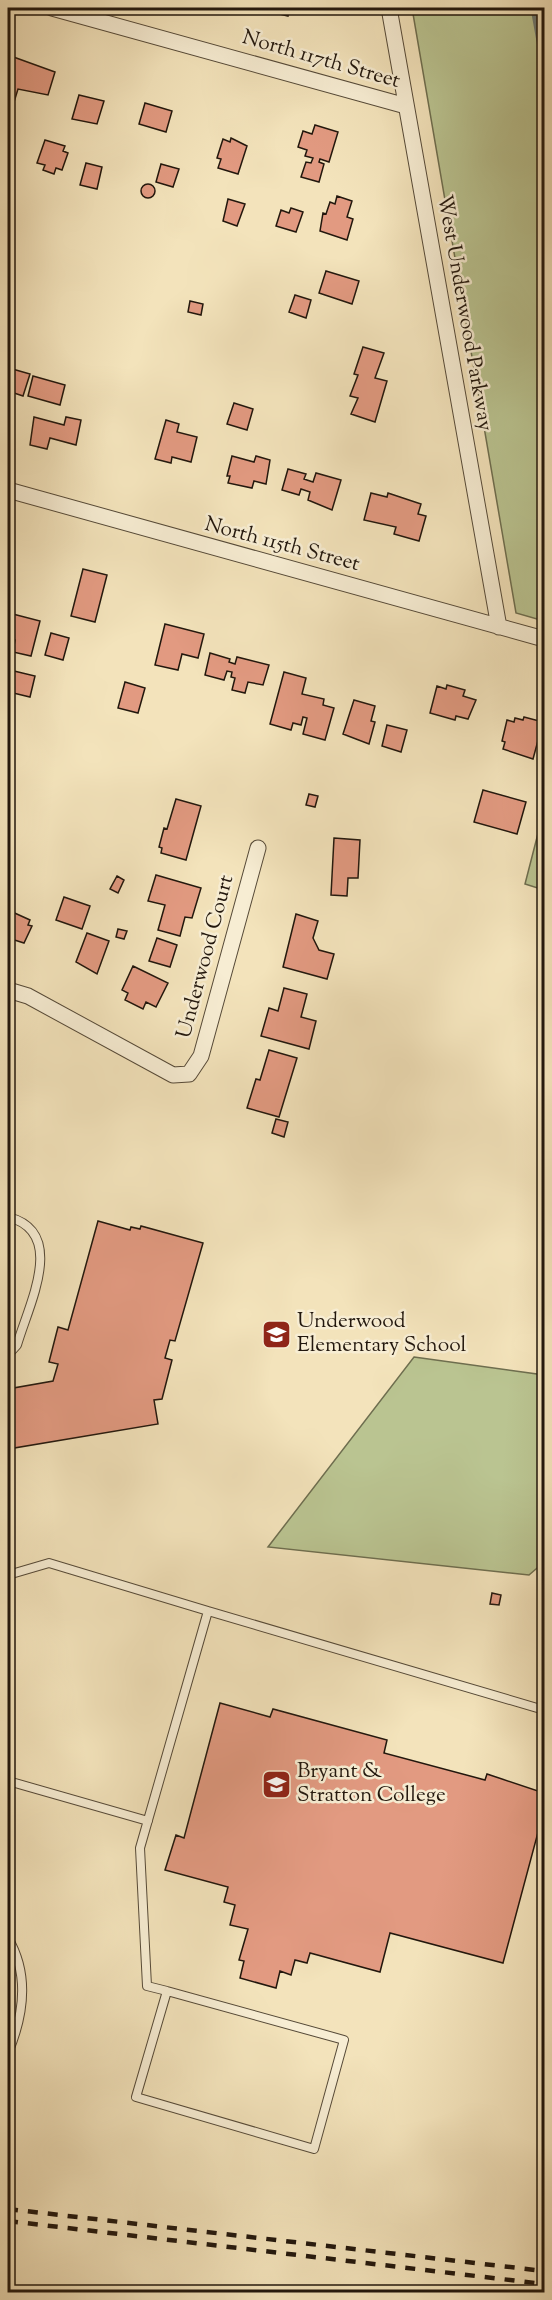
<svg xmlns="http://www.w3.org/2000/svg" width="552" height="2300" font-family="'Sorts Mill Goudy',serif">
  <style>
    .green { fill: #bac491; stroke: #6e6e4f; stroke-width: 1.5 }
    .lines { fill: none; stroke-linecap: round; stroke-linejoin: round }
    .stream { stroke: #6d7a75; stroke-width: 5 }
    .building { fill: #e29a81; stroke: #22170d; stroke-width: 1.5 }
    .lane-casing { stroke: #564a38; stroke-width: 10 }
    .street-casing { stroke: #564a38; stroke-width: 17 }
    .lane { stroke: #f7edd3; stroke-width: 8 }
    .street { stroke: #f7edd3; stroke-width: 15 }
    .rail { stroke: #22170d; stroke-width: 4.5; stroke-dasharray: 10 10; stroke-linecap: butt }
    .labels { text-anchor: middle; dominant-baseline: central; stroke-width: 5; stroke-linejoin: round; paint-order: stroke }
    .street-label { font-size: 21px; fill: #22170d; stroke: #f7edd3 }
    .poi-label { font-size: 21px; fill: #22170d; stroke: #f7edd3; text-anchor: start }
  </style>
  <rect width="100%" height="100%" fill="#f3e3bb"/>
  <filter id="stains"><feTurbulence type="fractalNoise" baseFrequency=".00333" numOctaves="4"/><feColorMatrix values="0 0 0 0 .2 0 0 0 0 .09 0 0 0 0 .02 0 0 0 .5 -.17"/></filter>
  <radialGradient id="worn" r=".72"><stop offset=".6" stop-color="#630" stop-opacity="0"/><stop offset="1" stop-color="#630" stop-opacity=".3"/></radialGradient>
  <path class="green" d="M412,8H544V621L516,613Z
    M544,810V890L525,884Z
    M414,1357L544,1375V1544L543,1563L529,1575L268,1547Z"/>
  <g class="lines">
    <path class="stream" d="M533,8L544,69"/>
  </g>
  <path class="building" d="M278,8H295L293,14L289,12L288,16L280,14Z
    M8,55L55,72L48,95L18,89L14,102L8,100Z
    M79,95L104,101L97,124L72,119Z
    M145,103L172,111L166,132L139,124Z
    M315,125L338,132L329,162L320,159L319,162L324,164L319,182L301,177L306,162L311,163L313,158L305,156L307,150L298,147L303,131L312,134Z
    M231,138L247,146L238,174L218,168L221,159L217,158L223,139L230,142Z
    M45,140L65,146L63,151L68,153L62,170L56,168L54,174L43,170L45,165L37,163Z
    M86,163L102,167L97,189L80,185Z
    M161,164L179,169L173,187L156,182Z
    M141 191a7 7 0 1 1 14 0a7 7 0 1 1-14 0Z
    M337,196L352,201L347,217L353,219L347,240L320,231L323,213L326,214L330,202L335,204Z
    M228,199L245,204L237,226L223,221Z
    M291,208L303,212L296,232L276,226L281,210L289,213Z
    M326,271L359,281L352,304L319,293Z
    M295,295L311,300L306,318L289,312Z
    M190,301L203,304L201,315L188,312Z
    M363,347L384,353L375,378L387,381L375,422L351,414L358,398L350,396L358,375L354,374Z
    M9,368L30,374L23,396L8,391Z
    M33,376L65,385L60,405L28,396Z
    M234,403L253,409L247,430L227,424Z
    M34,417L64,425L66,417L81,420L76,445L50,438L47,449L30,445Z
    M166,420L179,424L177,432L197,437L191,462L172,457L171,463L155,459Z
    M232,456L254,462L256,456L270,460L266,484L254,481L252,488L228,483L230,476H227Z
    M288,469L306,474L304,479L313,482L316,473L341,480L332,510L308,500L310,492L301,489L299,495L282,490Z
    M371,493L387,497L388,493L421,504L418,514L426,516L419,541L394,534L396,527L364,520Z
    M8,552L12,554L8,571Z
    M83,569L107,575L95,622L71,616Z
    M9,613L40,621L31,656L13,652L15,640L8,638Z
    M165,624L204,634L198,658L182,654L178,670L155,665Z
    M51,633L69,638L63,660L45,655Z
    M210,653L230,659L229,662L235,664L237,657L269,665L263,685L248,682L245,693L232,690L235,678L231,677L232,672L227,671L224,680L205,675Z
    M14,671L35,676L30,697L9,692Z
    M284,672L306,678L302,694L324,699L323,705L334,708L325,740L303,734L307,718L303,717L301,725L293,723L291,730L270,724Z
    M125,682L145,688L138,713L118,708Z
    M447,685L465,690L463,696L476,700L468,719L456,716L455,720L430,713L437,686L446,689Z
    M354,700L375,706L371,721L375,722L369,744L343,734Z
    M524,717L543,722L533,759L503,749L505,742L502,741L507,720L514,722L515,718L523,720Z
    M387,725L407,730L401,752L382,746Z
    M483,790L526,802L517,834L474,822Z
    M309,794L318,796L315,807L306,805Z
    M176,799L201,806L186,860L161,853L162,848L159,847L164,828L167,829Z
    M334,838L360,840L358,878H348L347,896L331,895Z
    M156,875L201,888L192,918L185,917L180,936L158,930L165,905L148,901Z
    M117,876L124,880L118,893L110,889Z
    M64,897L90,906L82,929L56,920Z
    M8,910L30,920L28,925L32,926L24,943L8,938Z
    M296,914L318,921L313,938L319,950L334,954L327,979L283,967Z
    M118,929L127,931L124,939L116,937Z
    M87,933L109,941L97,974L76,962Z
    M157,938L177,945L170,967L149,961Z
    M133,966L168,983L156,1007L146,1002L143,1009L125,1000L128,993L122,990Z
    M284,988L307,994L301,1017L316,1021L309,1049L261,1036L269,1008L278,1011Z
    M269,1050L297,1058L279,1117L247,1108L256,1079L260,1080Z
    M276,1119L288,1122L284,1137L272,1133Z
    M98,1221L130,1230L131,1227L140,1229L141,1226L203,1243L175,1341L170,1340L165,1358L172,1360L162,1399L154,1400L158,1424L8,1449V1389L53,1381L58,1364L49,1362L58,1327L68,1330Z
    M492,1593L501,1595L499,1605L490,1604Z
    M220,1703L270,1717L273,1709L387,1740L384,1753L485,1780L487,1774L544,1793V1810L503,1963L390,1933L380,1972L310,1953L307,1963L295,1960L291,1975L280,1971L276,1988L240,1978L244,1961L239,1960L248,1929L230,1925L235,1905L224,1902L228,1887L165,1870L176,1835L184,1838Z"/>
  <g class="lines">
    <defs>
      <path id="lane" d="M8,1217C68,1232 28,1306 17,1345L8,1355
        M8,1575L49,1563L208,1611L140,1848L147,1986L167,1991L344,2040L314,2149L136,2097L167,1991
        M208,1611L544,1710
        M8,1781L148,1821
        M8,1938C30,1975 24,2015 8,2053
        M12,2292L13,2290L23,2292"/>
      <path id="street" d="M52,8L406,106
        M389,8L499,627
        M8,490L544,639
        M8,990L28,996L173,1075L189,1074L201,1056L258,848"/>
    </defs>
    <use href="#lane" class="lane-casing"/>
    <use href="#street" class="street-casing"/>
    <use href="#lane" class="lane"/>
    <use href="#street" class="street"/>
    <path class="rail" d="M8,2209L544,2271
      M8,2221L544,2284"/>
  </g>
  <defs>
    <symbol id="school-square" viewBox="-11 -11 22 22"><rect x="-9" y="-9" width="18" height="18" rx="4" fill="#8f2418" stroke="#f7edd3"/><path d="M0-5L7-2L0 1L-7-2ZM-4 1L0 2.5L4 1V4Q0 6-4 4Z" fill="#fff"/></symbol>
    <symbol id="university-square" viewBox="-11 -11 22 22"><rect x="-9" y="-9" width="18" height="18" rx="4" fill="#8f2418" stroke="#f7edd3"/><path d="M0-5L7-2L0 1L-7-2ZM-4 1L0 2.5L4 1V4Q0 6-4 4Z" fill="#fff"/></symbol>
  </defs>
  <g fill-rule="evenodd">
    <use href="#school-square" x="260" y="1318" width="33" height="33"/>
    <use href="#university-square" x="260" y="1768" width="33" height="33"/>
  </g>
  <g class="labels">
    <g class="street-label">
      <text transform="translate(321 60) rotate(16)">North 117th Street</text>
      <text transform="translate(464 313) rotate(80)">West Underwood Parkway</text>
      <text transform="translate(282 545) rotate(15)">North 115th Street</text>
      <text transform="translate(206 957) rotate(-75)">Underwood Court</text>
    </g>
    <g class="poi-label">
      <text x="297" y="1322">Underwood<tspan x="297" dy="24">Elementary School</tspan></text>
      <text x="297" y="1772">Bryant &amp;<tspan x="297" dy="24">Stratton College</tspan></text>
    </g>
  </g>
  <rect width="552" height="2300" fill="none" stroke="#f3e3bb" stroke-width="30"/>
  <rect x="9" y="9" width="534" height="2282" fill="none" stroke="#22170d" stroke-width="3"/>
  <rect x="15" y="15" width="522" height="2270" fill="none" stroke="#22170d" stroke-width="1.5"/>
  <rect width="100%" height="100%" filter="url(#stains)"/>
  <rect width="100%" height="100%" fill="url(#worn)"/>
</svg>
